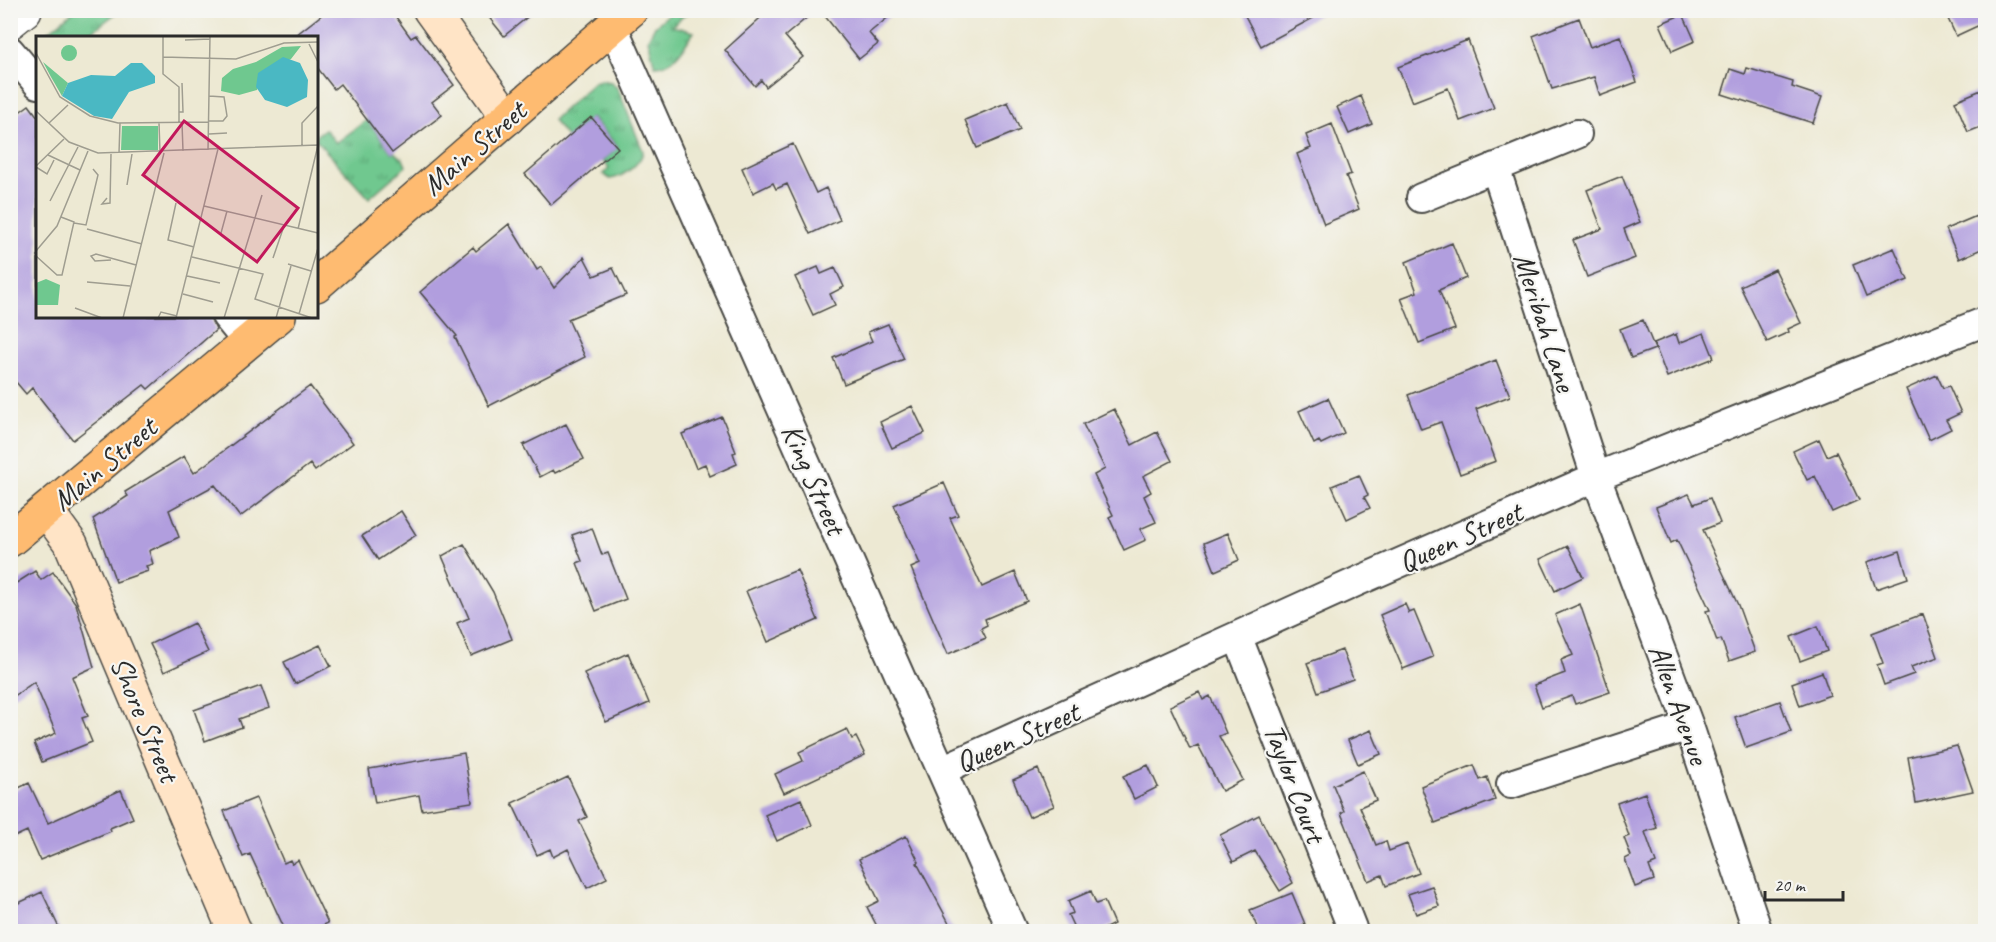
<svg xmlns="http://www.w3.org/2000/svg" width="1996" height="942" font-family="Caveat,sans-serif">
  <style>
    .grass { fill: url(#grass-tufts); stroke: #4d7a5d; stroke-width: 1.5 }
    .building { fill: #b19ede }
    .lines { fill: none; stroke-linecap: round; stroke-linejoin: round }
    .minor-casing { stroke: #484844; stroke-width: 32 }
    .tertiary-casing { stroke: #484844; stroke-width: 36 }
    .secondary-casing { stroke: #484844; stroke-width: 36 }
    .primary-casing { stroke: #484844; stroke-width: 36 }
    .minor { stroke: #fff; stroke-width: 28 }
    .tertiary { stroke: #fff; stroke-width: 33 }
    .secondary { stroke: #ffe4c6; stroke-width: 33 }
    .primary { stroke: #febb71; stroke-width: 33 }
    .labels { text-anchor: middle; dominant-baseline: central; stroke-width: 4.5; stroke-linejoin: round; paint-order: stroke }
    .street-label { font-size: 30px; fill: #2b2b2b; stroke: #f6f6f2 }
    .inset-road { fill: none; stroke: #9f9d90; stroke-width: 1.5 }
    .view { fill: #c2185b; fill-opacity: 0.15; stroke: #c2185b; stroke-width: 3 }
    .inset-edge { fill: none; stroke: #2b2b2b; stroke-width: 3 }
  </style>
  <defs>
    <pattern id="grass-tufts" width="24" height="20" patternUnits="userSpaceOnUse" patternTransform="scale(1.5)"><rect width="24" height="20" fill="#6fc88f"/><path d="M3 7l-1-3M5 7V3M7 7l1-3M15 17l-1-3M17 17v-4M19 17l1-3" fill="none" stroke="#5ba375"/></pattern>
  </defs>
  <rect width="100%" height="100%" fill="#f6f6f2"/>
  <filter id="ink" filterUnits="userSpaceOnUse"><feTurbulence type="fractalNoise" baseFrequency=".0167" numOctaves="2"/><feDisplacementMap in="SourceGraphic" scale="12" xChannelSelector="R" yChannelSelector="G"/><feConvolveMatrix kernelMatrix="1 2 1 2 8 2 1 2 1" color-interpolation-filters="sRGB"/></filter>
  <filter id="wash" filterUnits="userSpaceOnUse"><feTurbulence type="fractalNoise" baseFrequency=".008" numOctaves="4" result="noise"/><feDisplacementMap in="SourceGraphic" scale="24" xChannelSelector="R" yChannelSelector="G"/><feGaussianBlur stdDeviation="1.35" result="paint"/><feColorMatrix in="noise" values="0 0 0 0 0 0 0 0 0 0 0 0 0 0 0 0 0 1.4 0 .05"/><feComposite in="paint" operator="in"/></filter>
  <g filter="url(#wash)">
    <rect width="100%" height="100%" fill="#ede9d3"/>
    <path class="grass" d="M75,10H119V11L85,37H42Z
      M673,11H689L672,26L694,32C684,46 675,66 655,66L648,39L655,26Z
      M601,80L611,82L618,89L643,151C642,163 622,178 610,179L603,174L609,168L603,161L618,147L592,117L567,138L553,120L594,82Z
      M367,120L392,153L394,152L403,159L406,166L369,198L316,140L317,135L325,129L336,143Z"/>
    <g id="blocks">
      <path class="building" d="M328,10H391L411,38L416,35L454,85L432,102L442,115L392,153L340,84L334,89L316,66V38H292Z
        M483,10H536L504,36Z
        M769,10H816L785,36L803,57L766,87L761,80L755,86L725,50Z
        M820,10H897L869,33L878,44L859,59Z
        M1242,10H1328L1261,46Z
        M1944,10H1986V22L1956,36Z
        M1683,14L1695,41L1672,51L1660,24Z
        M1579,18L1590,47L1620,36L1637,82L1600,96L1594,77L1552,89L1533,36Z
        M1468,40L1494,108L1460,121L1448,88L1412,102L1398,67Z
        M1747,68L1793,82L1792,87L1822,97L1813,123L1722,94L1730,69L1745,74Z
        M1986,88V125L1968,132L1955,101Z
        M1361,96L1372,124L1349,134L1337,107Z
        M1008,102L1020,130L977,148L965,120Z
        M29,105L38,117V316H210L216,330L148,389L144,385L73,440L32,388L26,394L10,375V119Z
        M591,117L618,148L551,205L525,174Z
        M1332,124L1351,174L1346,176L1359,209L1324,224L1297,154L1311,148L1306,135Z
        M793,144L816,193L826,188L840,220L810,234L787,184L776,189L773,183L753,193L742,168Z
        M1622,176L1640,222L1624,229L1635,258L1587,277L1573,240L1602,229L1587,190Z
        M1986,212V247L1959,259L1946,229Z
        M509,224L537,270L541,267L554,288L584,257L594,276L613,268L626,295L568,319L585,357L489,406L455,337L457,336L420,292L473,247L476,251Z
        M1452,243L1466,278L1439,290L1455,329L1419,343L1401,298L1417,292L1406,262Z
        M1894,248L1908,280L1866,297L1853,265Z
        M818,267L821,274L835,268L844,287L830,294L835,305L813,315L795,277Z
        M1775,269L1801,323L1788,329L1789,332L1767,342L1740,286Z
        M1643,320L1655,349L1631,358L1620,329Z
        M888,324L904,359L844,384L833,358L872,341L868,332Z
        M1704,333L1714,358L1667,377L1654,343L1676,334L1679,343Z
        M1496,360L1510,396L1476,409L1496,461L1460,474L1441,422L1421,429L1408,395Z
        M1937,375L1943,388L1949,386L1961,413L1946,420L1951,429L1929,440L1906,389Z
        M310,386L353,443L315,471L310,464L240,517L215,485L169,510L179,537L149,551L153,564L146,566L148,571L116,582L93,519L128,496L125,492L184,456L194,473Z
        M1328,398L1344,433L1321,444L1319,441L1314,444L1299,411Z
        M912,406L925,433L892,448L880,422Z
        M1114,409L1132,445L1157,432L1172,461L1143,476L1151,492L1144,496L1156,522L1140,529L1146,540L1124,550L1109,517L1113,515L1094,475L1105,469L1083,424Z
        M722,417L736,452L733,453L737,464L710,476L705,464L696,468L682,434Z
        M566,424L584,459L555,473L553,470L540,477L523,445Z
        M1819,439L1827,456L1836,452L1859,500L1832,512L1815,476L1807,480L1793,451Z
        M1359,475L1368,495L1364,497L1370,508L1347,519L1332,486Z
        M944,483L958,515L950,518L982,587L1015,572L1027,601L985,619L987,625L981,628L986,638L948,654L911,568L920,564L894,505Z
        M1689,494L1694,504L1710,498L1720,523L1703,530L1738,605L1755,652L1729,661L1721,639L1717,641L1706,611L1710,610L1677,540L1671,543L1656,507Z
        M401,511L416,535L378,560L362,536Z
        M592,528L602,555L608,553L626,599L596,611L577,563L582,561L572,535Z
        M1228,533L1239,560L1215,571L1204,543Z
        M464,544L493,592L512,639L471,656L457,623L469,618L442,556Z
        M1568,546L1583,577L1555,591L1540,559Z
        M1900,551L1908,578L1876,589L1867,562Z
        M797,570L818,620L768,642L746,591Z
        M35,571L41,580L53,572L76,604L94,667L72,677L88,716L82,718L92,742L42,762L34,743L56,733L34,682L10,699V587Z
        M1405,604L1409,613L1414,611L1433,657L1403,669L1380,615Z
        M1580,604L1610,692L1575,704L1572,696L1542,707L1534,685L1565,673L1561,660L1573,655L1555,615Z
        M1923,614L1938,657L1911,667L1914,674L1884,685L1877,665L1883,663L1872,633Z
        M194,623L208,652L164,672L150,644Z
        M1818,626L1827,651L1800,661L1791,637Z
        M320,645L331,666L295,684L284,662Z
        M1342,650L1353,679L1318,692L1307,663Z
        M628,653L649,703L606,722L584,673Z
        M1822,672L1830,695L1800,706L1792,683Z
        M261,686L269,708L239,719L242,727L205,741L194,710Z
        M1199,692L1203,700L1210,696L1226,733L1219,736L1243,780L1222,791L1198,745L1190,749L1170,706Z
        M1780,701L1791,732L1746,748L1735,717Z
        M847,729L852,739L856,737L865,755L784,793L775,774L803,761L799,752Z
        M1371,730L1381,754L1358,764L1348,740Z
        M1957,746L1973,791L1916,803L1908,757Z
        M464,753L472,802L422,810L419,795L375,803L369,769Z
        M1148,765L1158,787L1134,799L1123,776Z
        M1474,765L1480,780L1487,777L1495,800L1435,823L1421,786Z
        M1038,769L1054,806L1029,817L1013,780Z
        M1363,771L1376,800L1360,807L1376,845L1386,841L1389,851L1407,844L1419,873L1386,886L1382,875L1368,881L1341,813L1344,811L1333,785Z
        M568,777L587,817L579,821L607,878L587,888L568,849L553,857L550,849L537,855L512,803Z
        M29,783L48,823L121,790L133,818L110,828L111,831L40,860L27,831L10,839V792Z
        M1645,793L1657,828L1645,832L1656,863L1649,866L1654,880L1635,887L1625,859L1631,856L1624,838L1629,836L1617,803Z
        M256,798L284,863L290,860L292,864L298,860L328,923L309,932H286L250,854L243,857L224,811Z
        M801,799L812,825L777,841L765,815Z
        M1259,815L1293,883L1280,891L1255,851L1233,862L1220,835Z
        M906,836L919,862L917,863L954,932H880L867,907L879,901L859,859Z
        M1432,886L1439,906L1416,914L1408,894Z
        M1091,891L1096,904L1104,901L1114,924L1098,932H1076L1068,915L1073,913L1068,901Z
        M42,892L61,932H10V907Z
        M1292,893L1305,924L1286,932H1259L1250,910Z"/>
    </g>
  </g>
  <g filter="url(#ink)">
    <use href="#blocks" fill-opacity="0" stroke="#484844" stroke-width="1.5"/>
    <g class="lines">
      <defs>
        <path id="minor" d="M613,27L1013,932
          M10,51L38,84
          M1495,167L1596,477L1689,726L1758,932
          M1421,198L1577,134
          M226,316L248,343
          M1238,638L1352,928
          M942,770L1356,582L1596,477L1986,321
          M1511,784L1689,726"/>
        <path id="tertiary" d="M10,22L25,10"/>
        <path id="secondary" d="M430,10L508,118
          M47,511L71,544L235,932"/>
        <path id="primary" d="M316,285L631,10
          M10,540L279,316"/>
      </defs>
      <use href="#minor" class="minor-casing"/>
      <use href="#tertiary" class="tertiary-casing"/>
      <use href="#secondary" class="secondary-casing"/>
      <use href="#primary" class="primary-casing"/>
      <use href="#minor" class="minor"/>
      <use href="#tertiary" class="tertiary"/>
      <use href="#secondary" class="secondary"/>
      <use href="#primary" class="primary"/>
    </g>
  </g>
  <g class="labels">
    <g class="street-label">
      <text transform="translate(474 148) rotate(-41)">Main Street</text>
      <text transform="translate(1545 322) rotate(72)">Meribah Lane</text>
      <text transform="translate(104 464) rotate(-40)">Main Street</text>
      <text transform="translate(814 479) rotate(66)">King Street</text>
      <text transform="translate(1460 537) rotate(-24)">Queen Street</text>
      <text transform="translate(1679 704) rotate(70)">Allen Avenue</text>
      <text transform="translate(145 719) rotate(67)">Shore Street</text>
      <text transform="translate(1017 737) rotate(-24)">Queen Street</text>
      <text transform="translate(1295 783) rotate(69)">Taylor Court</text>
    </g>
  </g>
  <g transform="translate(36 36)">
    <rect width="282" height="282" fill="#ede9d3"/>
    <path d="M10,243L24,249L22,269H0V247Z" fill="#6fc88f"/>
    <path d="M25 17a8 8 0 1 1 16 0a8 8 0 1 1-16 0ZM265,10L255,23L225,38L221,54L203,59L185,55L186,42L197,33L220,26L246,11ZM7,26L32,47L26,60L15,41ZM86,90H122V114H85Z" fill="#6fc88f"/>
    <path d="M247,21L264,27L272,44L271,61L251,71L229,64L220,51L222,37ZM95,27H106L119,40V47L93,56L76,83L58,80L26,60L32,47L55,39L79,40Z" fill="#4ab8c3"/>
    <path class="inset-road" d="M127,0V38L143,51V87M149,4L174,3M273,8L282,26M0,17L24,61L54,80L82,87L172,86M127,21L200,23L248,7L282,6M0,75L33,106L62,117L282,109M143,76H147L146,47M172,85H187L191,80L188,61L173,60M13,87L32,69M123,87L124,116M146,87L147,115M173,98L191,97M266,109V87L282,70M172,114L174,0M83,117L84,87M12,119L44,134M0,130L28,103M0,131L11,138L18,124M91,149L96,118M71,162L66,168L74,167L75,118M14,165L42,111M140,167L132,204L158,211M168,170L282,197M38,187L50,189L62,139L57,133M51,193L106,208M262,193L282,109M185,197L191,175M0,215L21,190L52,115M0,220L21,239H26L38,186L25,181M156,221L227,238L219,263L276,282M237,222L248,190M75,224L59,225L55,220L60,218L100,229M252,228L275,235M151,240L184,247M51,246L94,250M147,258L177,266M39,272L66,282M263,278L282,212M87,282L128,117M122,282L125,276L141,280M140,282L182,113M188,282L226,159M240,282L255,230"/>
    <path class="view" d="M148,85L262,172L221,226L107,139Z"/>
    <rect width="282" height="282" class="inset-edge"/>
  </g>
  <rect width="1996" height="942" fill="none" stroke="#f6f6f2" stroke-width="36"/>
  <path d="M1765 891v9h78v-9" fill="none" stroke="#2b2b2b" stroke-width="3"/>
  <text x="1774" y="891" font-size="18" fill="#2b2b2b" stroke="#f6f6f2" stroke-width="4.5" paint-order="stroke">20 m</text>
</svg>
